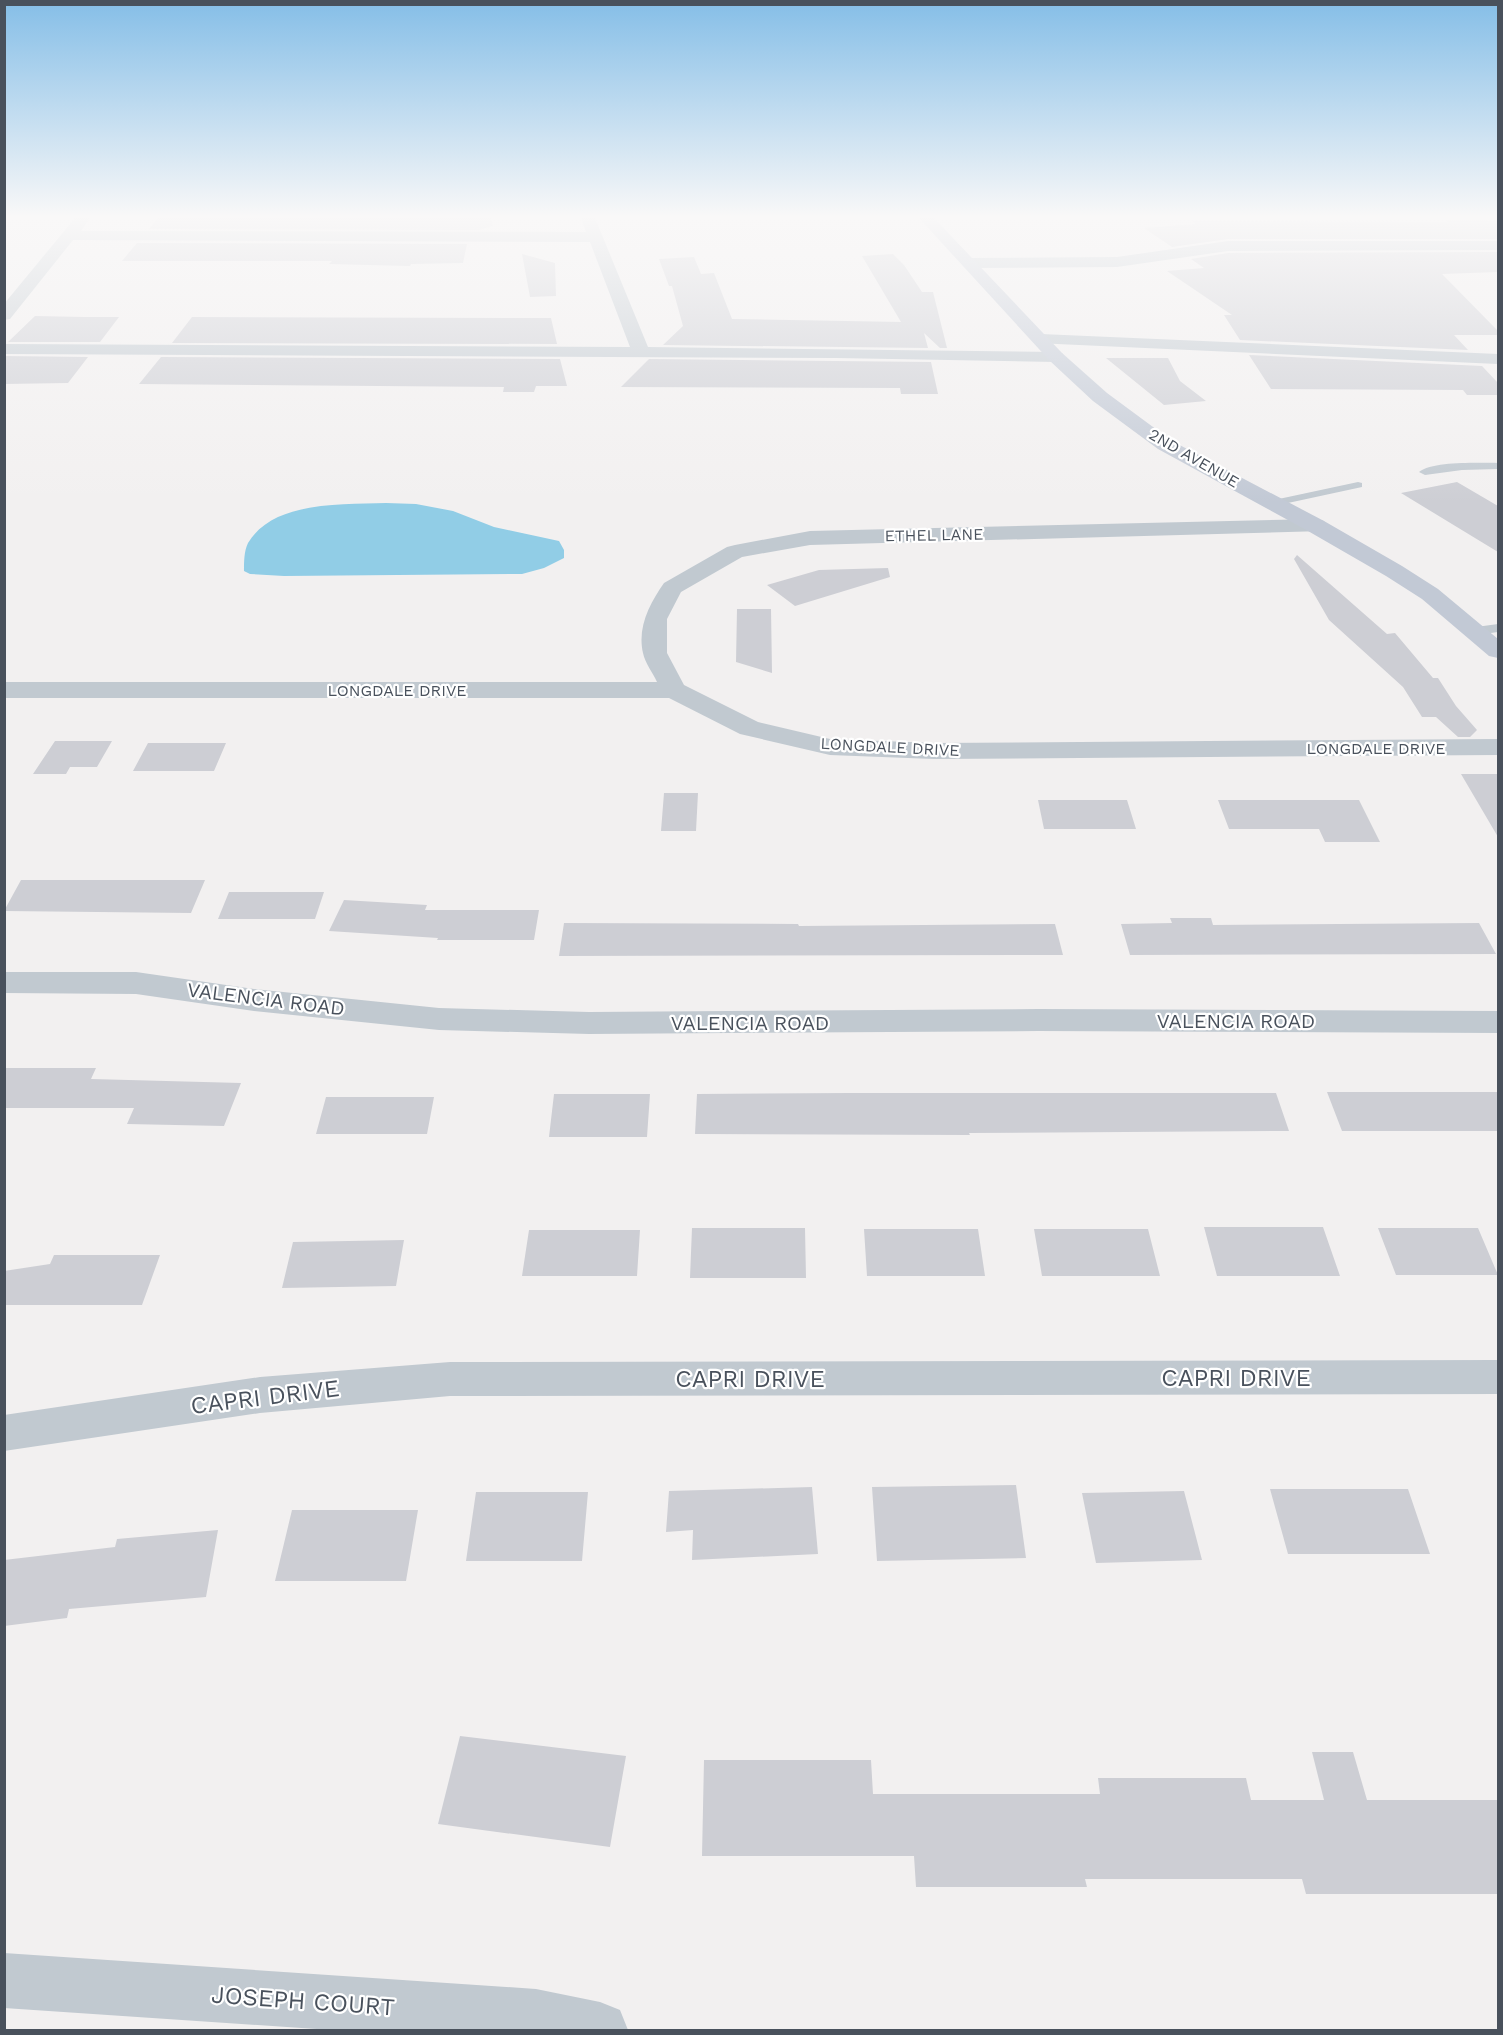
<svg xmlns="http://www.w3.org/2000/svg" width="1503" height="2035" viewBox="0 0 1503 2035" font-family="'Work Sans',sans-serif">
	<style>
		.water { fill: #91cde6 }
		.building { fill: #cdced4 }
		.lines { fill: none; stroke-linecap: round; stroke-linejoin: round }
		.lane { fill: #c1c9d0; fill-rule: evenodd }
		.street { fill: #c1c9d0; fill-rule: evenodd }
		.secondary { fill: #c2c9d5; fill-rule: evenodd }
		.labels { text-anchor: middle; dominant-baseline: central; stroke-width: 4.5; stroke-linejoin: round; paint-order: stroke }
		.far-street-label { font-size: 16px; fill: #49515c; stroke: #fff }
		.street-label { font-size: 20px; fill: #49515c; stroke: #fff }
		.near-street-label { font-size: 24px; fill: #49515c; stroke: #fff }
	</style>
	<rect width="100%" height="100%" fill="#f2f0f0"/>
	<path class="water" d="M386,503L416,504L453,511L494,527L559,541L564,550V558L544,568L522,574L284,576L250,574L244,571C244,562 244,551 248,543C274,500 342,505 386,503Z"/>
	<path class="building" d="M158,218H491L493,226L479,230L149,229Z
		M1445,220L1498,221V239H1228L1172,247L1144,228L1195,224L1193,221L1447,222Z
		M137,243L467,244L463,263L411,264L410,266L329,264L332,261H122Z
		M1498,252V272L1442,274L1498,331V335H1454L1468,350L1240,340L1224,315H1232L1167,271L1204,268L1191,259L1228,253Z
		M522,254L555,263L556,296L530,297Z
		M893,254L904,265L922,292H933L947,348H940L924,333L928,348L663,345L683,326L672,286H669L659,259L694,257L701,274L714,273L732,319L901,322L862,256Z
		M35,316L84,317H119L100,342H8Z
		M192,317L551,318L557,344L172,343Z
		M1249,355L1482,366L1498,383V395H1467L1463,390L1271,389Z
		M4,356L88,357L68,383L4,384Z
		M161,357L560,359L567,386H536L534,392H503L504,387L139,384Z
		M1106,358H1168L1180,381L1206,401L1164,405Z
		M649,359L931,362L938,394H901L900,388L621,387Z
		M1457,482L1498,506V552L1401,493Z
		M1297,555L1387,634L1395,633L1433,678H1438L1456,706L1477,730L1470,737H1458L1436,717H1422L1403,687L1329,620L1294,559Z
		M888,568L890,577L795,606L767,585L819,570Z
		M737,609H771L772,673L736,662Z
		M55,741H112L97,767H70L66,774H33Z
		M148,743H226L214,771H133Z
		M1461,774H1498V837Z
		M664,793H698L696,831H661Z
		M1038,800H1127L1136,829H1044Z
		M1218,800H1359L1380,842H1325L1319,829H1229Z
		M21,880H205L191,913L4,911Z
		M229,892H324L315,919H218Z
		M344,900L427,905L425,910H539L534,940H437L438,938L329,931Z
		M1170,918H1211L1213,925L1479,923L1496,954L1130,955L1121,924L1172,923Z
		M564,923L798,924L799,926L1055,924L1063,955L559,956Z
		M4,1068H96L91,1079L241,1083L224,1126L127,1124L134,1108H4Z
		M1327,1092H1498V1131H1342Z
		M850,1093H1276L1289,1131L969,1133L970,1135L695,1134L697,1094Z
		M554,1094H650L647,1137H549Z
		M326,1097H434L427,1134H316Z
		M1204,1227H1323L1340,1276H1217Z
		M692,1228H805L806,1278H690Z
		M1378,1228H1478L1498,1275H1396Z
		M864,1229H978L985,1276H867Z
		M1034,1229H1148L1160,1276H1042Z
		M529,1230H640L637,1276H522Z
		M404,1240L396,1286L282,1288L293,1242Z
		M54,1255H160L142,1305H4V1271L50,1264Z
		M1016,1485L1026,1558L877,1561L872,1487Z
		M812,1487L818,1554L692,1560L693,1530L666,1532L669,1491Z
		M1270,1489H1408L1430,1554H1288Z
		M1184,1491L1202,1560L1096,1563L1082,1493Z
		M476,1492H588L582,1561H466Z
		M292,1510H418L406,1581H275Z
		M218,1530L206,1597L69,1609L67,1618L4,1626V1560L115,1547L117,1539Z
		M460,1736L626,1756L610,1847L438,1824Z
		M1312,1752H1353L1367,1800H1498V1894H1306L1302,1879H1085L1087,1887H916L914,1856H702L704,1760H871L873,1794H1100L1098,1778H1246L1251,1800H1324Z"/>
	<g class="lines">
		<path class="lane" d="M1498,463V469L1462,470L1425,475L1419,472C1433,461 1479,463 1498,463Z
			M1358,482L1362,483V487L1274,506L1268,503L1274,500Z
			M1498,624V632L1476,635L1469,631L1476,627Z"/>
		<path class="street" d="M75,218H90L81,231L586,232L581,218H595L648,347L1056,352L1062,353L1065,357L1062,361L1056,362L836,358L4,354V344L630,347L590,242L73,240L10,319L4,320V304Z
			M1228,241H1498V250L1228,251L1117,267L969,268L961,263L969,258L1117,257Z
			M1041,334L1498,354V364L1035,343L1032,339L1035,335Z
			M1316,519L1324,521L1327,526L1324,531L810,545L742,557L681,592L667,619V653L684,685L758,722L830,739L934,743L1498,739V755L934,759L830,755L740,734L669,698H4V682H657C653,673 645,663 643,653C637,627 650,603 664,583L727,547L735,545L810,531Z
			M4,972H136L254,989L439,1008L589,1012L1038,1009L1498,1011V1033L1038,1031L589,1034L439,1030L254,1011L136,994L4,993Z
			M1498,1360V1394L450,1396L260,1413L4,1451V1415L260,1377L450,1362Z
			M4,1953L536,1989L600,2002L620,2010L628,2030H331L4,2008Z"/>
		<path class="secondary" d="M919,218H934L1062,353L1107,393L1172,441L1324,521L1402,566L1438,589L1498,639V658L1489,656L1422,599L1386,576L1308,531L1158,449L1093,401L1050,361Z"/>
	</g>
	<linearGradient id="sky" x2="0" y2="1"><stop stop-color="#85bee7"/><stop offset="0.43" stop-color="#f9f8f8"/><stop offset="1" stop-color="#f9f8f8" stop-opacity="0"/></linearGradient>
	<rect width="1503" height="503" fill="url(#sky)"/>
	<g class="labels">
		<g class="far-street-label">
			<text transform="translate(1194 458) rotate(30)">2ND AVENUE</text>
			<text transform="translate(934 535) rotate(-1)">ETHEL LANE</text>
			<text x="397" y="690">LONGDALE DRIVE</text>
			<text transform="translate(890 747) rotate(3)">LONGDALE DRIVE</text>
			<text x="1376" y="748">LONGDALE DRIVE</text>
		</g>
		<g class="street-label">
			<text transform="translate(266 999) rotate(7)">VALENCIA ROAD</text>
			<text x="1236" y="1021">VALENCIA ROAD</text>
			<text x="750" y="1023">VALENCIA ROAD</text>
		</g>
		<g class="near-street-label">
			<text x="1236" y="1378">CAPRI DRIVE</text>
			<text x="750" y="1379">CAPRI DRIVE</text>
			<text transform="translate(265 1397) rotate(-7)">CAPRI DRIVE</text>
			<text transform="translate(303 2001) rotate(4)">JOSEPH COURT</text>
		</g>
	</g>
	<rect width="1503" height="2035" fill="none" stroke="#49515c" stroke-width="12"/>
</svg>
